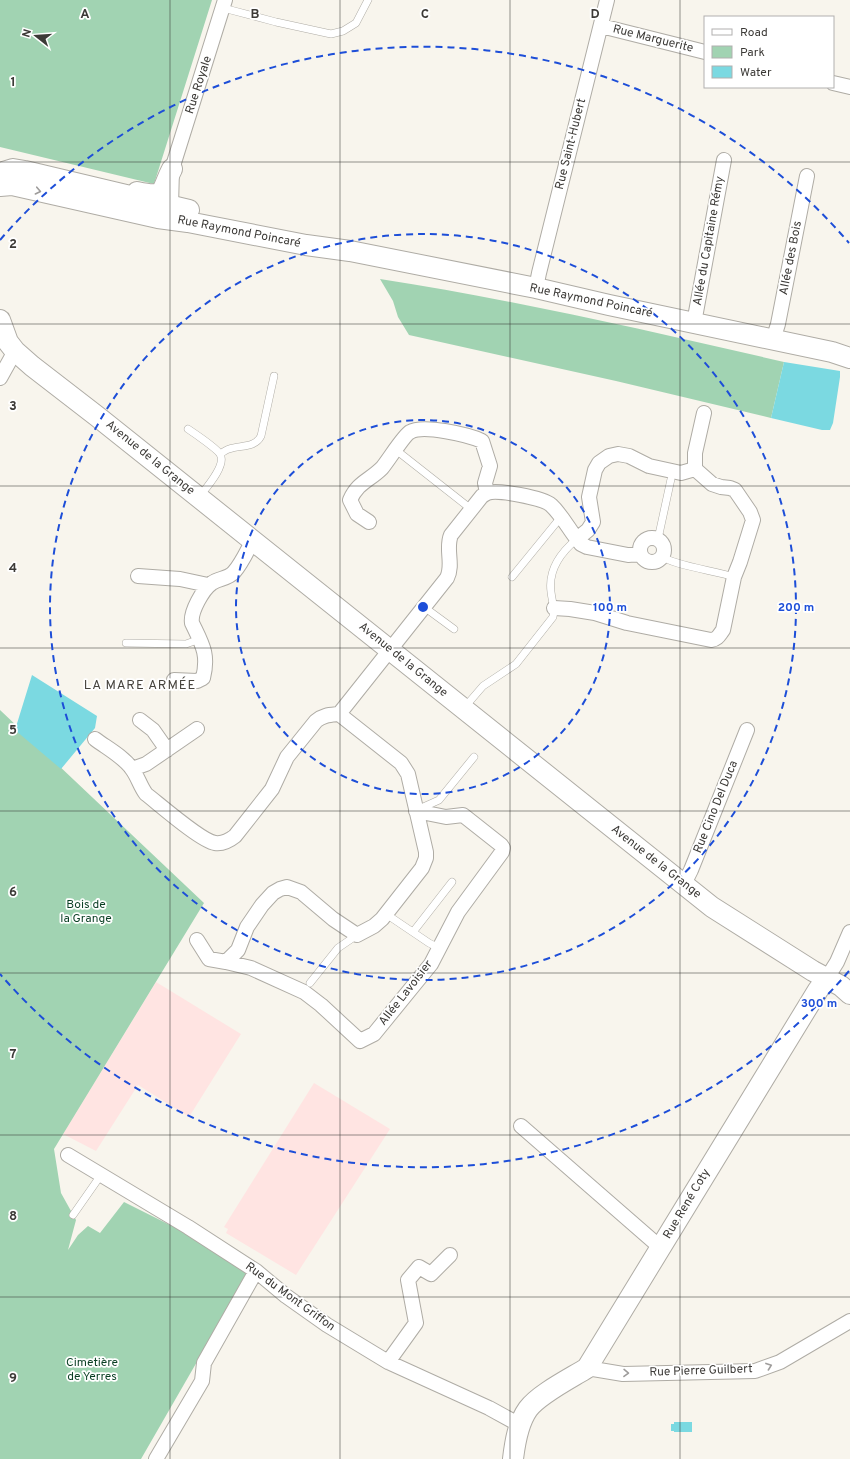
<svg xmlns="http://www.w3.org/2000/svg" width="850" height="1459" viewBox="0 0 850 1459" font-family="Overpass,sans-serif">
	<style>
		.industrial { fill: #ffe4e2 }
		.green { fill: #a1d3b2 }
		.water { fill: #7bd9e1 }
		.lines { fill: none; stroke-linecap: round; stroke-linejoin: round }
		.lane-casing { stroke: #afaca5; stroke-width: 8 }
		.street-casing { stroke: #afaca5; stroke-width: 16 }
		.secondary-casing { stroke: #afaca5; stroke-width: 22 }
		.lane { stroke: #fff; stroke-width: 7 }
		.street { stroke: #fff; stroke-width: 14 }
		.secondary { stroke: #fff; stroke-width: 20 }
		.oneway { stroke: #9e9c9b }
		.grid { fill: none; stroke: #3c3a37; stroke-width: 1; stroke-opacity: 0.55 }
		.ring { fill: none; stroke: #1d4ed8; stroke-width: 2; stroke-dasharray: 7 5 }
		.labels { text-anchor: middle; dominant-baseline: central; stroke-width: 3.5; stroke-linejoin: round; paint-order: stroke }
		.street-label { font-size: 12px; fill: #3c3a37; stroke: #fff }
		.park-label { font-size: 12px; fill: #0a3f24; stroke: #fff }
		.neighbourhood-label { font-size: 13px; letter-spacing: 1px; fill: #47443e; stroke: #fff }
		.grid-label { font-size: 13px; text-anchor: middle; font-weight: bold; fill: #3c3a37; stroke: #fff; stroke-width: 3.5; stroke-linejoin: round; paint-order: stroke }
		.centre { fill: #1d4ed8; stroke: #fff; stroke-width: 2 }
		.ring-label { font-size: 12px; text-anchor: middle; font-weight: bold; fill: #1d4ed8; stroke: #fff; stroke-width: 3.5; stroke-linejoin: round; paint-order: stroke }
	</style>
	<rect width="100%" height="100%" fill="#f8f5ed"/>
	<path class="industrial" d="M156,982L241,1034L189,1117L138,1085L96,1151L63,1134Z
		M314,1083L390,1129L296,1275L226,1233L228,1229L224,1227Z"/>
	<path class="green" d="M0,0H212L154,184L0,147Z
		M380,279C516,300 650,331 784,362L771,418L616,381L409,335L398,317L393,301Z
		M0,710L204,903L54,1149L61,1193L76,1220L68,1250L78,1235L88,1226L100,1233L124,1202L178,1229L248,1270L213,1334L141,1459H0Z"/>
	<path class="water" d="M784,362L840,371V377L833,423L830,430H822L771,418Z
		M32,675L97,716L95,728L61,769L15,730Z
		M674,1422H692V1432H674V1431H671V1424H674Z"/>
	<g class="lines">
		<g class="lane-casing">
			<path id="lane" d="M223,8L276,22L331,34L343,31L356,23L368,0
				M188,429C194,433 217,449 220,454C227,465 206,488 199,497
				M396,450L471,509
				M220,454C223,452 226,450 229,449C241,445 255,448 261,436L274,376
				M658,539L671,479
				M662,556C671,565 717,571 734,577
				M512,577L561,517
				M424,607L454,629
				M126,643L186,644L200,639
				M464,708L483,686L516,664L553,617C555,608 552,601 551,592C548,570 560,553 577,539
				M419,809L439,800L474,757
				M386,914L429,943L439,948
				M413,932L452,882
				M310,983L338,948L357,935
				M73,1215L101,1175"/>
		</g>
		<g class="street-casing">
			<path id="street" d="M601,26L705,52
				M833,83L850,87
				M171,206L172,169L225,0
				M536,288L539,273L607,0
				M694,323L724,160
				M773,340L778,324L807,176
				M0,378L15,351
				M695,469V453L704,413
				M369,522L357,514L350,500C358,482 369,481 382,468C388,461 404,435 410,432C423,424 469,435 482,441L490,466L485,483L487,493
				M640 550a12 12 0 1 1 24 0a12 12 0 1 1-24 0Z
				M577,539L588,530L593,522L589,497L595,470L599,463L609,456L618,454L629,456L649,466L681,473L695,469
				M138,576L180,579L208,585
				M554,608L570,609L595,613L627,623L711,640C718,639 719,635 723,630L734,577L740,562L753,520L750,512L735,490L730,488L721,487L712,484L695,469
				M174,680L197,681L203,678C209,654 202,644 192,623C190,612 203,589 212,583C219,578 228,579 234,572C242,563 247,551 253,540
				M140,720L153,730L167,750
				M95,739C107,748 124,757 132,769C138,777 140,786 146,794C159,804 201,841 215,843C222,844 230,840 235,836L272,789L287,757L316,721C323,715 330,715 339,714L447,578C454,564 445,549 451,535L482,496C484,495 485,494 487,493C497,489 543,498 551,505C563,516 570,532 581,544L587,547L628,555L640,554
				M132,769L146,764L197,729
				M684,884L691,870L747,730
				M197,940L209,959L226,962L238,950L247,927L262,905L273,893L280,889L287,887L301,892L333,919L357,935L374,926L382,919L422,868L426,858V852L408,774L401,763L339,714
				M226,962L251,968L304,992L321,1005L360,1041L374,1034L431,964L458,912L502,852L503,848L501,845L463,815L446,817L416,811
				M827,978L837,962L850,932
				M521,1126L661,1248
				M68,1155L188,1227L256,1271L286,1296L327,1325L388,1362L489,1408L520,1425
				M388,1362L416,1323L408,1280L419,1267L431,1274L450,1255
				M587,1368L623,1374L755,1371L780,1362L850,1321
				M156,1459L202,1381L204,1363L256,1271"/>
		</g>
		<g class="secondary-casing">
			<path id="secondary" d="M0,173L13,169L25,171L189,210
				M0,186L12,185L158,218L188,222L306,245L350,251L536,288L609,305L832,352L850,358
				M137,192C167,198 160,192 172,169
				M0,320L8,342L15,351L32,366L98,417L712,907L813,971L841,986L850,994
				M513,1459C515,1442 518,1423 528,1409C539,1394 571,1378 587,1368L818,990L827,978"/>
		</g>
		<use href="#lane" class="lane"/>
		<use href="#street" class="street"/>
		<use href="#secondary" class="secondary"/>
	</g>
	<defs><path id="oneway-chevron" d="M-2-3.5L2.5 0L-2 3.5" fill="none" stroke-width="1.6" stroke-linecap="round" stroke-linejoin="round"/></defs>
	<g class="oneway">
		<use href="#oneway-chevron" transform="translate(38 191) rotate(12)"/>
		<use href="#oneway-chevron" transform="translate(769 1366) rotate(-20)"/>
		<use href="#oneway-chevron" transform="translate(626 1373) rotate(1)"/>
	</g>
	<path class="grid" d="M170,0V1459M340,0V1459M510,0V1459M680,0V1459M0,162H850M0,324H850M0,486H850M0,648H850M0,811H850M0,973H850M0,1135H850M0,1297H850"/>
	<g class="ring">
		<circle cx="423" cy="607" r="187"/>
		<circle cx="423" cy="607" r="373"/>
		<path d="M849 971A560 560 0 0 1 0 974M0 240A560 560 0 0 1 849 243"/>
	</g>
	<g class="labels">
		<g class="street-label">
			<text transform="translate(653 39) rotate(14)">Rue Marguerite</text>
			<text transform="translate(199 85) rotate(-72)">Rue Royale</text>
			<text transform="translate(571 144) rotate(-76)">Rue Saint-Hubert</text>
			<text transform="translate(239 232) rotate(11)">Rue Raymond Poincaré</text>
			<text transform="translate(709 241) rotate(-80)">Allée du Capitaine Rémy</text>
			<text transform="translate(791 258) rotate(-79)">Allée des Bois</text>
			<text transform="translate(591 301) rotate(12)">Rue Raymond Poincaré</text>
			<text transform="translate(150 458) rotate(39)">Avenue de la Grange</text>
			<text transform="translate(403 660) rotate(39)">Avenue de la Grange</text>
			<text transform="translate(716 807) rotate(-68)">Rue Cino Del Duca</text>
			<text transform="translate(656 862) rotate(38)">Avenue de la Grange</text>
			<text transform="translate(406 993) rotate(-52)">Allée Lavoisier</text>
			<text transform="translate(687 1204) rotate(-59)">Rue René Coty</text>
			<text transform="translate(290 1297) rotate(36)">Rue du Mont Griffon</text>
			<text transform="translate(701 1371) rotate(-2)">Rue Pierre Guilbert</text>
		</g>
		<g class="park-label">
			<text x="86" y="905">Bois de<tspan x="86" dy="14">la Grange</tspan></text>
			<text x="92" y="1363">Cimetière<tspan x="92" dy="14">de Yerres</tspan></text>
		</g>
		<g class="neighbourhood-label">
			<text x="140" y="686">LA MARE ARMÉE</text>
		</g>
	</g>
	<g class="grid-label">
		<text x="85" y="18">A</text>
		<text x="255" y="18">B</text>
		<text x="425" y="18">C</text>
		<text x="595" y="18">D</text>
		<text x="13" y="86">1</text>
		<text x="13" y="248">2</text>
		<text x="13" y="410">3</text>
		<text x="13" y="572">4</text>
		<text x="13" y="734">5</text>
		<text x="13" y="896">6</text>
		<text x="13" y="1058">7</text>
		<text x="13" y="1220">8</text>
		<text x="13" y="1382">9</text>
	</g>
	<circle cx="423" cy="607" r="6" class="centre"/>
	<g class="ring-label">
		<text x="610" y="611">100 m</text>
		<text x="796" y="611">200 m</text>
		<text x="819" y="1007">300 m</text>
	</g>
	<rect x="704" y="16" width="130" height="72" fill="#ffffff" stroke="#b1b0af"/>
	<rect x="712" y="29" width="20" height="6" fill="#ffffff" stroke="#b1b0af"/>
	<text x="740" y="36" font-size="12" fill="#3c3a37">Road</text>
	<rect x="712" y="46" width="20" height="12" fill="#a1d3b2" stroke="#b1b0af"/>
	<text x="740" y="56" font-size="12" fill="#3c3a37">Park</text>
	<rect x="712" y="66" width="20" height="12" fill="#7bd9e1" stroke="#b1b0af"/>
	<text x="740" y="76" font-size="12" fill="#3c3a37">Water</text>
	<g transform="translate(36 36) rotate(287)" stroke="#ffffff" stroke-width="3" paint-order="stroke">
	<path d="M0-3L7 15L0 10L-7 15Z" fill="#3c3a37"/>
	<text y="-6" font-size="11" font-weight="bold" text-anchor="middle" fill="#3c3a37">N</text>
	</g>
</svg>
